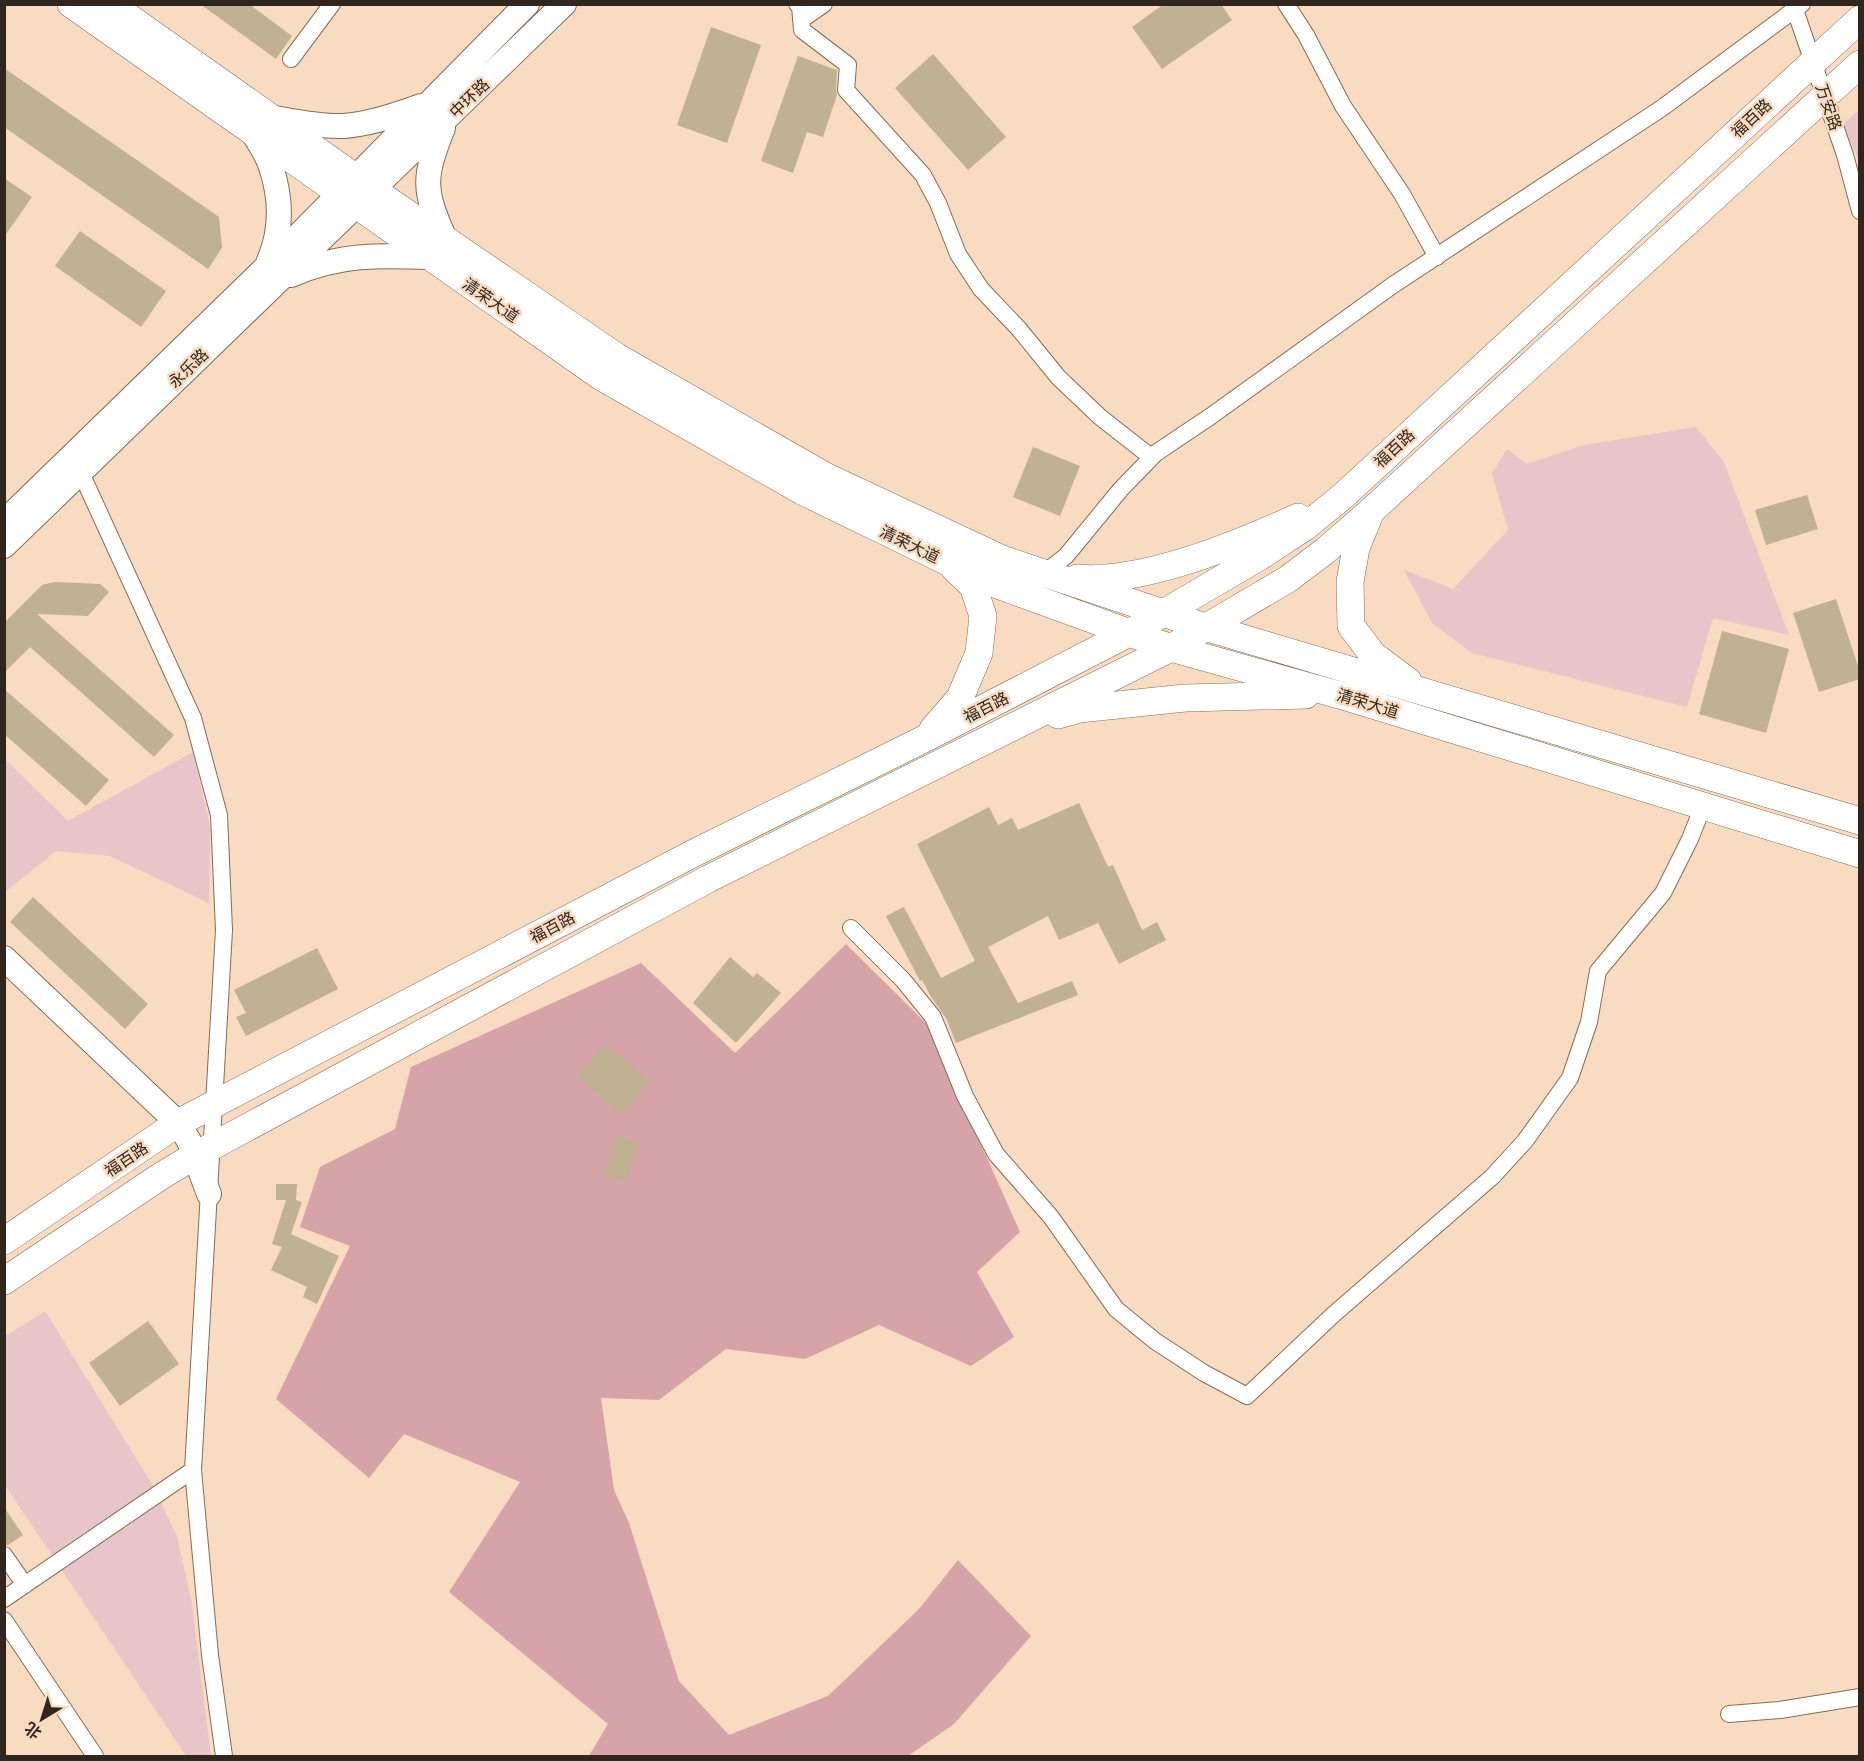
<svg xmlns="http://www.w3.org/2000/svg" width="1864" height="1761" viewBox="0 0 1864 1761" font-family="'Open Sans','Noto Sans SC',sans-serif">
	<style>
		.green { fill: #e7c5c8 }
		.forest { fill: #d6a3a9 }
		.building { fill: #bfb191 }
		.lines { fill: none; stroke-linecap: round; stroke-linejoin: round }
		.street-casing { stroke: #876c56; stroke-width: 18 }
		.secondary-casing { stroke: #876c56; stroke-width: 26 }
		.primary-casing { stroke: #876c56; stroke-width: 28 }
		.street { stroke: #fff; stroke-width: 16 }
		.secondary { stroke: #fff; stroke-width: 24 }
		.primary { stroke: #fff; stroke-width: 27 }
		.labels { text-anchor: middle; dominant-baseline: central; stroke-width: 5; stroke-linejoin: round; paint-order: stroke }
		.street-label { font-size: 16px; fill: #31261d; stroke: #f9dbc2 }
	</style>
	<rect width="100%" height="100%" fill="#f9dbc2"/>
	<path class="green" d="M1859,110V161L1843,124Z
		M1696,427L1724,462L1789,635L1713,618L1687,707L1472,653L1432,623L1404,570L1453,589L1508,530L1492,473L1507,449L1527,464L1584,445Z
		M193,752L210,826L209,903L110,856L56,851L5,892V759L68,821Z
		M45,1311L152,1484L177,1536L192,1604L211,1756H186L5,1485L4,1337Z"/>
	<path class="forest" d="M846,944L927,1024L1020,1232L977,1272L1014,1337L971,1366L879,1325L805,1359L726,1349L659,1400L601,1398L614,1490L629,1523L679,1681L729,1735L828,1696L919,1609L958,1560L1031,1636L954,1724L908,1756H589L608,1724L449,1592L520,1482L404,1434L369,1478L276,1399L350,1246L300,1227L320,1167L395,1129L411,1067L641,963L735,1053Z"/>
	<path class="building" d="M200,4H249L292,36L276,59Z
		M1164,4H1221L1232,20L1162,69L1132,27Z
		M711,27L761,45L727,143L677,125Z
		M933,54L1006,137L968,170L895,88Z
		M798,56L837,70L836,89L837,95L823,137L807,132L793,173L761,161Z
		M4,68L219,217L222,248L208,269L4,127Z
		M4,178L32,197L4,237Z
		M80,231L166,291L141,327L55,266Z
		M1033,447L1080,466L1060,516L1013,497Z
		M1807,495L1818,529L1766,545L1755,510Z
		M55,582L100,584L109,592L88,616L37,614L174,735L154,757L30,647L4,673V623L42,585Z
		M1836,599L1860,672V679L1819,692L1793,613Z
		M1722,631L1789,649L1766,733L1699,714Z
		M4,689L109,780L86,806L4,734Z
		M1079,803L1108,867L1113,865L1142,930L1157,922L1166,940L1119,964L1098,923L1059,940L1048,916L988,947L1018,1003L1072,981L1078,995L956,1043L946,1018L931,997L922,980L920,981L886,916L904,907L941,978L975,961L917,844L989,807L998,825L1012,818L1018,830Z
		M33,897L148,1004L125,1029L10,922Z
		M317,948L338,989L246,1036L236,1017L246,1013L234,990Z
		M730,957L753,977L757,973L781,993L736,1043L693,1003Z
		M605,1044L650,1082L621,1115L577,1077Z
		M618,1135L640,1144L625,1183L603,1175Z
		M276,1184H297L296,1200L302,1202L291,1234L339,1256L317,1304L303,1297L307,1287L271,1270L282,1247L272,1244L286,1200H276Z
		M148,1321L179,1364L120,1406L89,1363Z
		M4,1507L23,1535L8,1545H4Z"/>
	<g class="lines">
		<g class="street-casing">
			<path id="street" d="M797,4L800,6L802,30L848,65L846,90L923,175L938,203L958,254L981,289L1019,329L1058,377L1100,417L1151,457
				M1286,4L1306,35L1343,106L1402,194L1437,257
				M1793,4L1845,155L1860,211
				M801,20L824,4
				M291,59L332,4
				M77,464L193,718L219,815L224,930L193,1470L210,1655L224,1756
				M1043,574L1066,556L1121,489L1156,453L1211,416L1393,285L1662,108L1802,4
				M851,928L903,980L933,1017L965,1096L996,1154L1051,1217L1116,1309L1155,1341L1204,1373L1247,1396L1334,1314L1492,1177L1525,1141L1570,1078L1589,1022L1598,971L1663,893L1690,839L1703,806
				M4,1555L25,1585
				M4,1599L193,1470
				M4,1620L95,1756
				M1729,1714L1780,1710L1860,1697"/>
		</g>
		<g class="secondary-casing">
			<path id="secondary" d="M269,117C293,121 319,127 344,126C370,124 397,115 421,106
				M443,128C423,178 423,190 445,239
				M254,134C260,145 268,156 271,167C282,200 282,232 268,263
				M291,275C339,254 378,255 429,257
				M4,522L286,248L527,4
				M4,546L564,4
				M4,958L178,1123L189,1141L209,1194"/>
		</g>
		<g class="primary-casing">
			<path id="primary" d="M71,4L600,376L802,491L987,581L1171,648L1350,698L1860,854
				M110,4L373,190L617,357L825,476L1002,559L1205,627L1860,821
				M1369,516L1356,548L1350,582L1351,626L1373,655L1408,681
				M1077,578C1141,584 1239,544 1298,517
				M1058,715L1079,709L1185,698L1306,695
				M933,729L960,698L979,653L983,616L973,586L955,569
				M4,1241L178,1123L694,853L920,741L1131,632L1259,557L1305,527L1343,496L1860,19
				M4,1281L161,1176L196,1155L708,879L1171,648L1288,579L1325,551L1371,511L1860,64"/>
		</g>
		<use href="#street" class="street"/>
		<use href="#secondary" class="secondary"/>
		<use href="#primary" class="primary"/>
	</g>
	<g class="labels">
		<g class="street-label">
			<text transform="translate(469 98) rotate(-44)">中环路</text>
			<text transform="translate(1829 107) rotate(71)">万安路</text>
			<text transform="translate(1751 118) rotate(-43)">福百路</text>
			<text transform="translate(491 300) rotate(35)">清荣大道</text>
			<text transform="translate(188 368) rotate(-44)">永乐路</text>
			<text transform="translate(1394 448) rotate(-43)">福百路</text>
			<text transform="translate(910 544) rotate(26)">清荣大道</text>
			<text transform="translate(1368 703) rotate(17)">清荣大道</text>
			<text transform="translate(986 707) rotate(-27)">福百路</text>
			<text transform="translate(552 927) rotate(-28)">福百路</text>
			<text transform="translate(126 1159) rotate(-34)">福百路</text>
		</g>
	</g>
	<rect width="1864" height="1761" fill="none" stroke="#31261d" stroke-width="12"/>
	<g transform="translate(42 1719) rotate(218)" stroke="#f9dbc2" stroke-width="4.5" paint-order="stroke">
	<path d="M0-4.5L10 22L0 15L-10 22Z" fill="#31261d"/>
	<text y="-9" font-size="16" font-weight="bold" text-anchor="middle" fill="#31261d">北</text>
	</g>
</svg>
